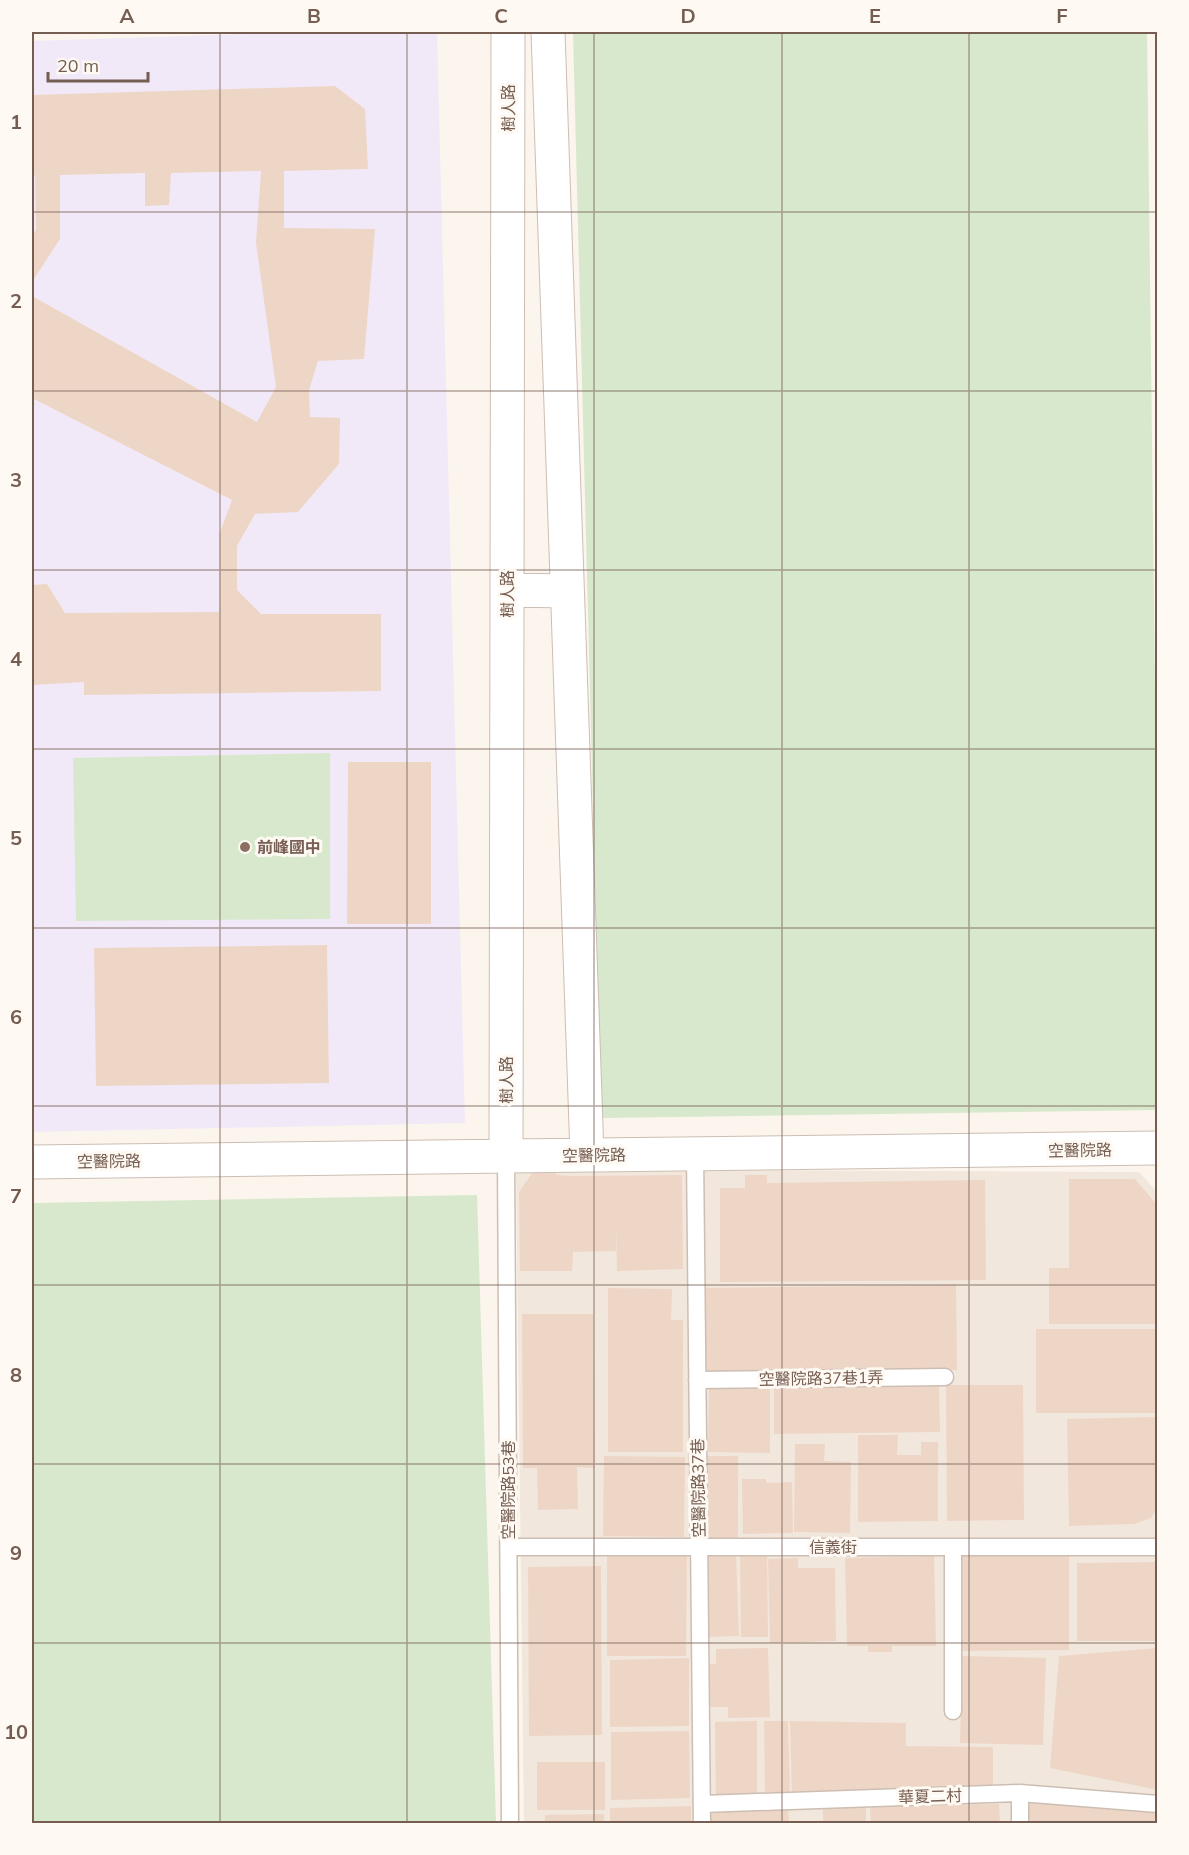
<svg xmlns="http://www.w3.org/2000/svg" width="1189" height="1855" viewBox="0 0 1189 1855" font-family="Mulish,'Noto Sans TC',sans-serif">
	<style>
		.residential { fill: #f2e7dc }
		.education { fill: #f2e9f8 }
		.green { fill: #d8e8cc }
		.building { fill: #eed6c7 }
		.lines { fill: none; stroke-linecap: round; stroke-linejoin: round }
		.service-casing { stroke: #cdbeb3; stroke-width: 19 }
		.minor-casing { stroke: #cdbeb3; stroke-width: 35 }
		.service { stroke: #fff; stroke-width: 16 }
		.minor { stroke: #fff; stroke-width: 33 }
		.grid { fill: none; stroke: #755d51; stroke-width: 1.5; stroke-opacity: 0.55 }
		.education-dot { fill: #8d6e63; stroke: #fef9f3; stroke-width: 2 }
		.labels { text-anchor: middle; dominant-baseline: central; stroke-width: 6; stroke-linejoin: round; paint-order: stroke }
		.street-label { font-size: 16px; fill: #755d51; stroke: #fef9f3 }
		.education-label { font-size: 16px; font-weight: bold; fill: #785e54; stroke: #fef9f3; text-anchor: start }
		.neatline { fill: none; stroke: #755d51; stroke-width: 2 }
		.grid-label { font-size: 20px; text-anchor: middle; font-weight: bold; fill: #755d51 }
	</style>
	<rect width="100%" height="100%" fill="#fbf5ed"/>
	<path class="residential" d="M516,1169L1139,1172L1158,1193L1157,1823H524Z"/>
	<path class="education" d="M310,32H437L465,1123L32,1132V41Z"/>
	<path class="green" d="M573,32H1147L1157,853V1110L601,1118Z
		M330,753V919L76,921L73,758Z
		M477,1195L496,1823H32V1203Z"/>
	<path class="building" d="M335,86L365,109L368,169L284,171V228L375,229L364,359L318,361L309,390L310,417L340,418L339,464L298,512L255,514L237,546V590L261,614H381V691L84,695V682L32,685V585L47,584L65,613L219,612V535L232,500L32,398V296L257,422L276,387L256,243L261,171L171,173L169,205L145,206V173L60,175V239L32,282V237L36,229L35,175H32V95Z
		M348,762H431V924H347Z
		M327,945L329,1083L96,1086L94,948Z
		M532,1173H556V1175L572,1176L682,1175L683,1269L617,1271L616,1224V1251L573,1252L572,1271H520L519,1192Z
		M745,1175H767V1183L985,1180L986,1280L720,1282V1188H745Z
		M1069,1179H1135L1158,1206V1324H1049V1268H1069Z
		M956,1285L957,1370L706,1373L705,1288Z
		M608,1288L672,1289L671,1320H683V1452H608Z
		M522,1314H593L595,1468L577,1467L578,1509L538,1510L537,1468H523Z
		M1036,1329H1158V1413H1036Z
		M939,1385L940,1432L774,1434V1387Z
		M946,1385H1023L1024,1520L947,1521Z
		M709,1387H770V1453L708,1452Z
		M1158,1417V1507L1151,1518L1134,1524L1069,1526L1067,1419Z
		M858,1435H898L897,1455H921V1442H938V1521L858,1522Z
		M795,1444H825L824,1461L851,1462L850,1533L794,1532Z
		M604,1456L685,1457L684,1537L603,1536Z
		M705,1456H738V1541H705Z
		M742,1479H766V1483L792,1482L793,1533L743,1534Z
		M767,1552L768,1637H741L740,1554Z
		M607,1553H687L686,1656H607Z
		M704,1554H736L739,1636L707,1637Z
		M1069,1554V1650L959,1651V1555Z
		M934,1556L936,1646H892V1652H868V1646H847L845,1558Z
		M798,1558V1568H835L836,1641L770,1643L768,1559Z
		M1158,1562V1641H1077V1563Z
		M601,1566L602,1735L529,1736L528,1567Z
		M768,1648L770,1717L728,1718V1707H709V1664H716V1649Z
		M1158,1648V1790L1050,1768L1059,1656Z
		M962,1656L1046,1658L1043,1745L960,1743Z
		M689,1658V1726L610,1727V1660Z
		M757,1721V1799L716,1800L715,1722Z
		M764,1721H788L790,1795L765,1796Z
		M790,1721L906,1723V1746L993,1747V1788L792,1798Z
		M689,1731L690,1798L611,1800V1732Z
		M537,1762H605V1810H537Z
		M1022,1796L1158,1807V1824H1023Z
		M823,1802H866V1824H823Z
		M999,1804L1000,1824H871L870,1806Z
		M691,1806V1824H610V1808Z
		M788,1806L789,1824H705V1808Z
		M604,1814V1824H545V1815Z"/>
	<g class="lines">
		<g class="service-casing">
			<path id="service" d="M695,1153L702,1824
				M506,1156L510,1824
				M697,1380L945,1377
				M509,1547H1158
				M953,1547V1711
				M1020,1793V1824
				M702,1804L1020,1793L1158,1804"/>
		</g>
		<g class="minor-casing">
			<path id="minor" d="M548,32L587,1155
				M507,590L567,591
				M506,1156L508,32
				M32,1162L1158,1148"/>
		</g>
		<use href="#service" class="service"/>
		<use href="#minor" class="minor"/>
	</g>
	<path class="grid" d="M220,32V1824M407,32V1824M594,32V1824M782,32V1824M969,32V1824M32,212H1158M32,391H1158M32,570H1158M32,749H1158M32,928H1158M32,1106H1158M32,1285H1158M32,1464H1158M32,1643H1158"/>
	<circle class="education-dot" cx="245" cy="847" r="6"/>
	<g class="labels">
		<g class="street-label">
			<text transform="translate(508 108) rotate(-90)">樹人路</text>
			<text transform="translate(507 594) rotate(-90)">樹人路</text>
			<text transform="translate(506 1080) rotate(-90)">樹人路</text>
			<text transform="translate(1080 1150) rotate(-1)">空醫院路</text>
			<text transform="translate(594 1155) rotate(-1)">空醫院路</text>
			<text transform="translate(109 1161) rotate(-1)">空醫院路</text>
			<text transform="translate(821 1378) rotate(-1)">空醫院路37巷1弄</text>
			<text transform="translate(698 1488) rotate(-91)">空醫院路37巷</text>
			<text transform="translate(508 1490) rotate(-90)">空醫院路53巷</text>
			<text x="833" y="1547">信義街</text>
			<text transform="translate(930 1796) rotate(-2)">華夏二村</text>
		</g>
		<g class="education-label">
			<text x="257" y="847">前峰國中</text>
		</g>
	</g>
	<rect width="1189" height="1855" fill="none" stroke="#fef9f3" stroke-width="66"/>
	<path d="M48 72v9h100v-9" fill="none" stroke="#755d51" stroke-width="3"/>
	<text x="57" y="72" font-size="18" fill="#755d51" stroke="#fef9f3" stroke-width="4.5" paint-order="stroke">20 m</text>
	<rect x="33" y="33" width="1123" height="1789" class="neatline"/>
	<g class="grid-label">
		<text x="127" y="23">A</text>
		<text x="314" y="23">B</text>
		<text x="501" y="23">C</text>
		<text x="688" y="23">D</text>
		<text x="875" y="23">E</text>
		<text x="1062" y="23">F</text>
		<text x="16" y="129">1</text>
		<text x="16" y="308">2</text>
		<text x="16" y="487">3</text>
		<text x="16" y="666">4</text>
		<text x="16" y="845">5</text>
		<text x="16" y="1024">6</text>
		<text x="16" y="1203">7</text>
		<text x="16" y="1382">8</text>
		<text x="16" y="1560">9</text>
		<text x="16" y="1739">10</text>
	</g>
</svg>
